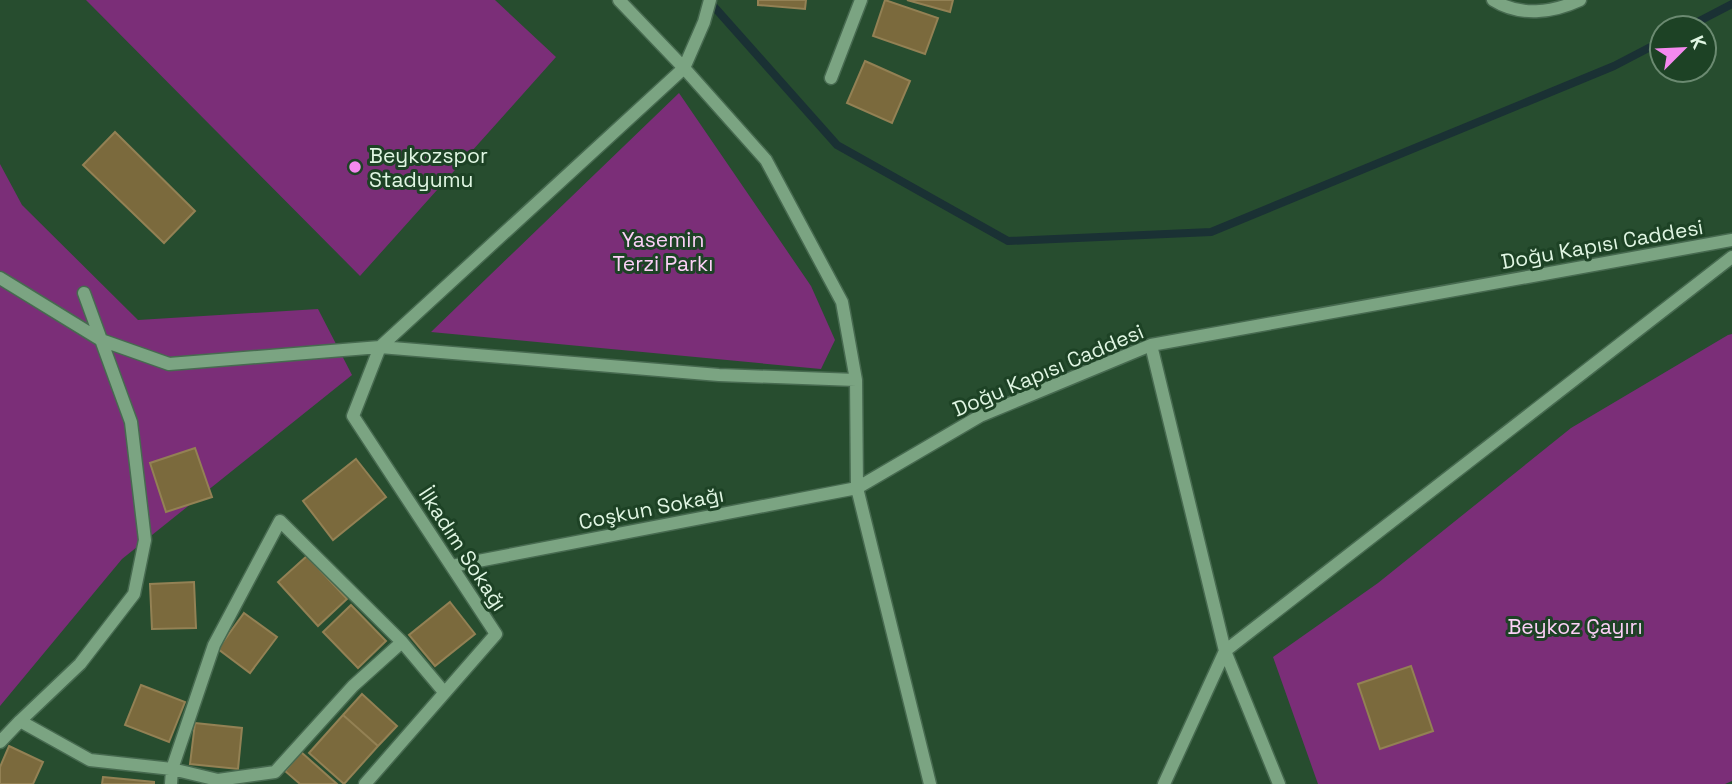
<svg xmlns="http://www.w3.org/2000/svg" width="1732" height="784" viewBox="0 0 1732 784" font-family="'Space Grotesk',sans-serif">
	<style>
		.green { fill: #7b2e78 }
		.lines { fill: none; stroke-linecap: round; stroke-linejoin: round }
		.stream { stroke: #1a3134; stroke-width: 8 }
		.building { fill: #7b6a3d; stroke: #938154; stroke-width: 2 }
		.minor-casing { stroke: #476a50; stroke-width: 15 }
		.minor { stroke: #7ba482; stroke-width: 12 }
		.poi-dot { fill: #f589ef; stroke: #1d4225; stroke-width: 2.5 }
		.labels { text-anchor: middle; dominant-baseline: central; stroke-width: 6; stroke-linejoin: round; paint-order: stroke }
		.poi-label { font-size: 21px; fill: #e0f6e3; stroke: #1d4225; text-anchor: start }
		.park-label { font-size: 21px; fill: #fcd0f7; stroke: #1d4225 }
		.street-label { font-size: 21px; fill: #e0f6e3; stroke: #1d4225 }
	</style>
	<rect width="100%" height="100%" fill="#274d2f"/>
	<path class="green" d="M86,0H495L556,57L360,276Z
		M679,93L811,286L835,340L821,369L431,332Z
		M0,164L22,205L138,320L318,309L352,375L122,559L0,706Z
		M1732,334V781L1725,784H1318L1273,657L1378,583L1571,428L1728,335Z"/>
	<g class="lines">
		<path class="stream" d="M709,1L837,145L1008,241L1211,232L1614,66L1662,41
			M1686,28L1732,4"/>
	</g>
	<path class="building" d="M758,0H806L805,9L758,5Z
		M885,0L938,18L925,54L873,36Z
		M907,0H953L950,12Z
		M865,61L910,81L892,123L847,103Z
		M115,132L195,211L164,243L83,165Z
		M195,448L212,497L166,512L150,463Z
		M356,459L386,497L333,540L303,501Z
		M307,556L347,599L318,626L278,582Z
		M194,582L196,628L152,629L150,584Z
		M450,602L475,634L435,666L409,635Z
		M351,605L386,641L358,668L323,632Z
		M244,613L277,637L250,673L218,649Z
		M1411,666L1433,731L1380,749L1358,684Z
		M141,685L185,702L169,742L125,725Z
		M362,694L397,726L378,746L343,715Z
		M343,715L378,746L344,784L309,753Z
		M195,723L242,728L238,769L190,764Z
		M9,746L43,762L33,784H0V767Z
		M301,752L337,784H300L285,771Z
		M103,777L154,782V784H102Z"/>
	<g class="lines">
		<g class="minor-casing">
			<path id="minor" d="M619,0L684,68L766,160L842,302L856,380L857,488L930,784
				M1493,0C1520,17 1552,13 1580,0
				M831,78L861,0
				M0,278L101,340L169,364L380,347L719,375L856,380
				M1151,345L1225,651L1279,784
				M452,566L857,488L980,416L1151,345L1732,240
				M20,721L90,760L172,769L218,780L275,772L353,686L402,642
				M0,742L20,721L80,664L134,594L145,540L131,422L84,293
				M171,784L172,769L214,645L280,521L402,642L444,692
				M365,784L496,634L353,416L380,347L684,68L704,22L710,0
				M1164,784L1225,651L1732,257"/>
		</g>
		<use href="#minor" class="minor"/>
	</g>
	<circle class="poi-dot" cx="355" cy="167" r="7"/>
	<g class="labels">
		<g class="poi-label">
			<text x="369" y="155">Beykozspor<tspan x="369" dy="24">Stadyumu</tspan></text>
		</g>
		<g class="park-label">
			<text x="663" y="239">Yasemin<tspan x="663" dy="24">Terzi Parkı</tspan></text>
			<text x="1575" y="626">Beykoz Çayırı</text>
		</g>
		<g class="street-label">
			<text transform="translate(1602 244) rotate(-10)">Doğu Kapısı Caddesi</text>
			<text transform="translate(1048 370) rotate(-23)">Doğu Kapısı Caddesi</text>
			<text transform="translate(651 508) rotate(-11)">Coşkun Sokağı</text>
			<text transform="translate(463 549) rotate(57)">İlkadım Sokağı</text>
		</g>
	</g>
	<g transform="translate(1683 49) rotate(66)"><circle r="33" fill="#1d4225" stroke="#6b8a71" stroke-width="2"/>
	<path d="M0-5L12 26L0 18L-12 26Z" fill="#f589ef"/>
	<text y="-10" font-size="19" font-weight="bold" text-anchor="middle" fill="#e0f6e3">K</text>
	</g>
</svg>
